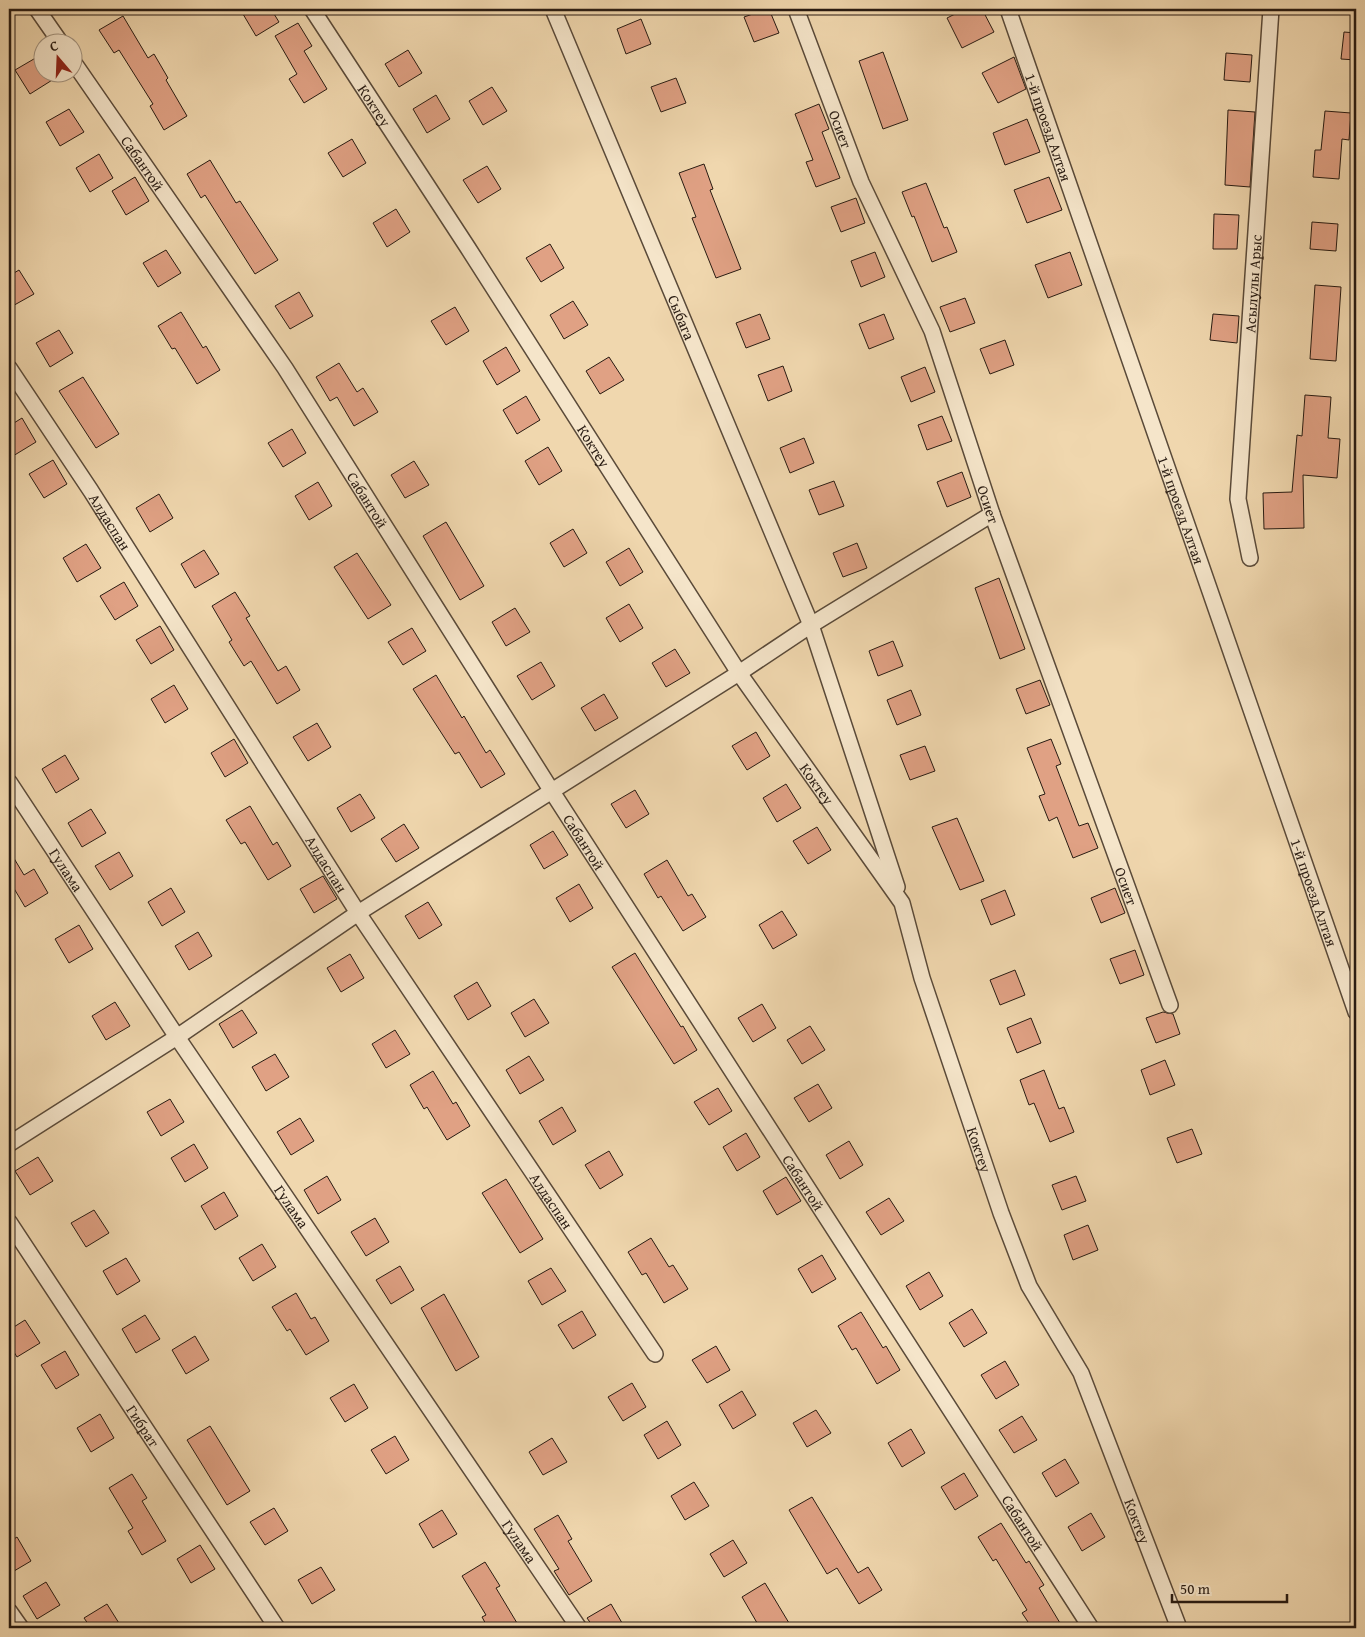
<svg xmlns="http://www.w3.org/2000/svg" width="1365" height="1637" viewBox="0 0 1365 1637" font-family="'Gentium Book Plus',serif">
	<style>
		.building { fill: #e0a184; stroke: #281b12 }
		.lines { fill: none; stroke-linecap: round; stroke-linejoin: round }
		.minor-casing { stroke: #5a4a39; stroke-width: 18 }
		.minor { stroke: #f5e5ca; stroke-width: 15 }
		.labels { text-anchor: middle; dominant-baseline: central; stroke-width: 4.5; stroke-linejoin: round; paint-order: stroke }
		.street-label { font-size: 15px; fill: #281b12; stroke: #f5e5ca }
	</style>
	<rect width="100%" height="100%" fill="#f0d7ae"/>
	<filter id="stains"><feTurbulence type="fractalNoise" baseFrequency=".004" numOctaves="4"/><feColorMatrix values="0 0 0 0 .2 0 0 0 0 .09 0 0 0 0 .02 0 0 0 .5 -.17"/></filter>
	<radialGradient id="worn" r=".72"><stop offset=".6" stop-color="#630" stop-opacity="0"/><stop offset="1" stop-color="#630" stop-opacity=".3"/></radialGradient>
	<path class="building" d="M240,9H271L279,22L256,36Z
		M767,9H769L779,33L754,42L744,17Z
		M965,9H982L994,32L962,48L947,18Z
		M123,16L148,58L154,54L168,78L166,80L187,116L164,130L150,106L153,104L119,50L114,53L99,30Z
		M641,19L651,44L626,54L617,29Z
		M298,23L312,46L304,51L327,89L304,103L289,79L297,74L275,36Z
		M1344,32L1356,33V60L1341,59Z
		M408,50L422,73L399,87L385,64Z
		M883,52L908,120L883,129L859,61Z
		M1226,53L1252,55L1250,82L1224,80Z
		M39,56L42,63V72H65L30,94L15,70Z
		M1014,57L1026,89L998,103L982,73Z
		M676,78L686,103L661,112L651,87Z
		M492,87L507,111L483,125L469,101Z
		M436,95L450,119L427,133L413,109Z
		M819,104L829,129L822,132L840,178L816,187L806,162L813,160L795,114Z
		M69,109L84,132L60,146L46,122Z
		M1228,110L1255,112L1250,187L1225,185Z
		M1325,111L1351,113L1349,140L1342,139L1339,179L1313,177L1315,150H1321Z
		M1027,119L1040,152L1005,165L993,133Z
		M352,139L366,163L343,177L328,153Z
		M99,154L113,178L90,192L76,168Z
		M210,160L236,203L240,201L278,260L255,274L205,195L201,198L187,174Z
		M704,164L713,189L710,190L741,269L716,278L692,218L696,217L679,173Z
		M487,166L501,189L478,203L463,180Z
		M135,177L149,201L126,215L112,191Z
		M1049,177L1062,210L1027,223L1014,190Z
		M926,183L944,228L947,227L957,252L932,262L914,216L912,217L902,192Z
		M856,198L865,223L841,232L831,207Z
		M396,209L410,232L387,247L373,223Z
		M1214,214L1239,215L1237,249H1213Z
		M1312,222L1338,224L1336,251L1310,249Z
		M550,244L564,268L541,282L526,258Z
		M166,250L181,273L158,287L143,263Z
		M875,252L885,277L861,287L851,261Z
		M1070,252L1082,285L1048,298L1035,265Z
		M19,270L34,294L9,308V276Z
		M1315,285L1341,287L1336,361L1310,359Z
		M299,292L313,316L290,329L275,306Z
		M965,298L975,323L950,332L940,307Z
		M573,301L588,325L564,339L550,315Z
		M455,307L469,331L446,345L431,321Z
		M181,312L203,348L206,346L220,370L197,384L175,348L172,349L158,326Z
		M760,314L770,339L746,348L736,323Z
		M884,314L894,339L869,349L859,324Z
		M1213,314L1239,316L1237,343L1210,340Z
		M59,330L73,353L50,367L36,343Z
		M1005,340L1014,365L990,374L980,349Z
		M506,347L520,371L497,385L483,361Z
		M609,357L624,380L600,394L586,371Z
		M339,363L357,392L363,388L378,412L354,426L337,397L330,401L316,377Z
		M783,366L792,391L768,401L758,375Z
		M925,367L935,392L911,402L901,377Z
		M83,377L119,434L96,448L59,391Z
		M1305,395L1331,397L1328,438L1340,439L1337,478L1303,475L1304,528L1264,529L1263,493L1292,492L1297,435L1302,436Z
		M526,396L540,420L517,434L503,410Z
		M942,416L952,441L927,450L918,425Z
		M22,418L36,442L13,456L9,449V426Z
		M292,429L306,453L283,467L268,443Z
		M804,438L814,463L790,473L780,448Z
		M548,447L562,471L539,485L525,461Z
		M53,460L67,484L44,498L29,474Z
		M414,461L429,485L405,498L391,475Z
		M962,472L971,497L947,507L937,482Z
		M834,481L844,506L819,515L809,490Z
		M318,482L332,506L309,520L295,496Z
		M159,494L173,518L150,532L136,508Z
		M446,522L484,586L460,600L423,536Z
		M573,529L587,553L564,567L550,543Z
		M857,543L867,568L843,577L833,553Z
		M86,544L101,568L77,582L63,558Z
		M629,548L643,572L620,586L606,562Z
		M204,550L219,574L195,588L181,564Z
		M357,553L391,605L368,619L334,567Z
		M999,578L1025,649L1000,659L975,588Z
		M124,582L138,606L115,620L100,596Z
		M235,592L250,616L246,618L278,671L286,666L300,690L277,704L251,661L244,666L229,642L232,640L212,606Z
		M629,604L643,628L620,642L606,618Z
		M515,608L530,632L506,646L492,622Z
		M160,626L174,650L151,664L136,640Z
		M412,628L426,651L403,665L388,642Z
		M893,641L903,666L878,676L869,651Z
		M675,649L690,673L666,687L652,663Z
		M541,662L555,686L532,700L517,676Z
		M436,675L462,718L464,716L486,753L490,750L505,774L481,788L459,752L455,754L413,689Z
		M1040,680L1050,705L1026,714L1016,689Z
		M174,685L188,709L165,723L151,699Z
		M911,690L921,715L897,725L887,700Z
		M604,694L618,718L595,731L581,708Z
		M317,723L331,747L308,761L293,737Z
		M756,732L770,756L747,770L732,746Z
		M234,739L248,763L225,777L211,753Z
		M1051,739L1061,764L1056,766L1079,826L1088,823L1098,848L1073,858L1057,817L1049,821L1039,796L1045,794L1027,748Z
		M925,746L935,771L910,780L900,755Z
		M65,755L79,779L56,793L42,769Z
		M786,784L801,808L777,822L763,798Z
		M635,790L649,814L626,828L611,804Z
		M360,794L375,818L351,832L337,808Z
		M250,806L273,845L277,842L291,866L268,880L245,842L241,844L226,820Z
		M91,809L106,833L82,847L68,823Z
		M957,818L984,881L960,890L932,827Z
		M404,824L419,848L396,862L381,839Z
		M817,827L831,850L808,864L793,841Z
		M553,831L568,855L544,869L530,845Z
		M9,850L24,875L34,869L48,893L25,907L9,880Z
		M119,852L133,876L110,890L95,866Z
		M667,860L688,896L692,894L706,917L683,931L661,896L658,898L644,874Z
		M323,876L337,899L314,913L300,889Z
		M579,884L593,908L570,922L556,898Z
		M171,888L185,912L162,926L148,902Z
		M1115,888L1125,913L1101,923L1091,898Z
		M1005,890L1015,915L991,925L981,900Z
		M428,902L442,925L419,939L405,916Z
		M782,911L797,935L773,949L759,925Z
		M79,925L93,949L69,963L55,939Z
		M198,932L212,956L189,970L175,946Z
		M1135,950L1144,975L1120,984L1110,959Z
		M635,953L681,1027L683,1026L697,1050L674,1064L612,967Z
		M350,954L364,978L341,992L327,968Z
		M1015,970L1025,995L1000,1005L990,980Z
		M477,982L491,1006L468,1020L454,996Z
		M534,999L549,1023L525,1037L511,1013Z
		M115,1002L130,1026L106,1040L92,1016Z
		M762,1004L776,1028L753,1042L738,1018Z
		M242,1010L257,1033L233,1048L219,1024Z
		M1163,1012L1173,1014L1180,1034L1156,1043L1146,1018Z
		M1031,1018L1041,1043L1017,1053L1007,1028Z
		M810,1026L825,1050L802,1064L787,1040Z
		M395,1030L410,1054L386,1068L372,1044Z
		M275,1054L289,1077L266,1091L252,1067Z
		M529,1056L544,1080L520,1094L506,1070Z
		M1165,1060L1175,1085L1150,1095L1141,1070Z
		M1044,1070L1059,1109L1064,1107L1074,1132L1050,1142L1034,1103L1029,1105L1020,1080Z
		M433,1071L453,1104L456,1102L470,1126L447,1140L427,1107L424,1109L410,1085Z
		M818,1084L832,1108L809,1122L794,1098Z
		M718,1088L732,1111L709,1125L694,1102Z
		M170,1099L184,1122L161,1136L147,1112Z
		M562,1107L576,1131L553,1145L539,1121Z
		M300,1118L314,1141L291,1155L277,1132Z
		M1192,1129L1202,1154L1177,1163L1167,1138Z
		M746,1133L760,1157L737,1171L723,1147Z
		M849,1141L863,1165L840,1179L826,1155Z
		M194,1144L208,1168L185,1182L171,1158Z
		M609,1151L623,1175L600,1189L585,1165Z
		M38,1157L53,1181L30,1195L15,1171Z
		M327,1176L341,1200L318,1214L304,1190Z
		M1076,1176L1086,1201L1062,1210L1052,1185Z
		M786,1177L801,1201L777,1215L763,1191Z
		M506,1179L543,1239L520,1253L482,1193Z
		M224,1192L238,1216L215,1230L201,1206Z
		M889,1198L904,1221L881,1235L866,1212Z
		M94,1210L109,1233L86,1247L71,1223Z
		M375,1218L389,1242L366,1256L351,1232Z
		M1088,1225L1098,1250L1073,1260L1064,1235Z
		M651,1238L669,1267L673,1265L688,1289L664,1303L646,1273L642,1275L628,1252Z
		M262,1244L276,1267L253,1281L239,1258Z
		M822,1255L836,1279L812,1293L798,1269Z
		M126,1258L140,1281L117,1295L103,1271Z
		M400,1266L414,1290L391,1304L376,1280Z
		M551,1268L566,1291L542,1305L528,1281Z
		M929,1272L943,1296L920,1310L906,1286Z
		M296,1293L311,1319L315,1317L329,1341L306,1355L290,1329L287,1331L272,1307Z
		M444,1294L479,1357L456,1371L421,1308Z
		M972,1309L987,1333L964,1347L949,1323Z
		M582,1311L596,1335L573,1349L558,1325Z
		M861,1312L883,1348L886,1346L900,1370L877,1384L856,1348L852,1350L838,1326Z
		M145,1315L160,1339L136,1353L122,1329Z
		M25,1320L40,1343L17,1357L9,1344V1330Z
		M195,1336L209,1360L186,1374L172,1350Z
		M716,1346L730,1370L707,1383L692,1360Z
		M65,1351L79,1375L56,1389L41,1365Z
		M1005,1361L1019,1385L996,1399L981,1375Z
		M632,1383L646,1407L623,1421L608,1397Z
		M354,1384L368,1408L345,1422L330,1398Z
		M742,1391L756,1415L733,1429L719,1405Z
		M816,1410L831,1433L807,1447L793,1423Z
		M100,1414L114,1438L91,1452L77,1428Z
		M1022,1416L1037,1440L1014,1453L999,1430Z
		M667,1421L681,1445L658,1459L644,1435Z
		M210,1426L250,1491L227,1505L187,1440Z
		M911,1429L925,1453L902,1467L888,1443Z
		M395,1436L409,1460L386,1474L371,1450Z
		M552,1438L567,1462L543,1475L529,1452Z
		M1065,1459L1079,1483L1056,1497L1042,1473Z
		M964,1473L978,1496L955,1510L941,1487Z
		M132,1474L147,1498L142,1501L166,1541L142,1555L128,1531L133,1528L109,1488Z
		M694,1482L709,1506L685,1520L671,1496Z
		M812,1497L858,1573L868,1567L882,1590L859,1604L837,1568L827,1574L789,1510Z
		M274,1508L288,1531L265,1545L250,1522Z
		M442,1510L457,1534L433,1548L419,1524Z
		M1091,1513L1105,1537L1082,1551L1068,1527Z
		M558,1515L572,1539L568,1541L592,1581L569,1595L554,1571L559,1569L534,1529Z
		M1001,1523L1026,1563L1029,1561L1044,1585L1039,1588L1060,1623L1051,1628H1032L1022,1613L1027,1610L996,1559L993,1561L978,1537Z
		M17,1537L31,1561L9,1574V1542Z
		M733,1540L747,1563L724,1577L710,1554Z
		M200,1545L215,1569L191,1583L177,1559Z
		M485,1562L500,1586L496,1588L520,1628H488L482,1617L486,1615L462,1576Z
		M321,1567L335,1590L312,1604L298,1580Z
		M46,1582L60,1605L37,1619L23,1596Z
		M765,1583L792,1628H760L742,1597Z
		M107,1604L122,1628H91L84,1618Z
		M611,1604L625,1628H594L587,1618Z"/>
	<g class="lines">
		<g class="minor-casing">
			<g id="minor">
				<path d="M37,9L60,42"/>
				<path id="s1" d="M312,9L468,248L739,673L902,903L922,978L1001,1213L1029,1286L1081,1373L1179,1628"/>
				<path id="s2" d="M553,9L811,625L897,887"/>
				<path id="s3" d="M796,9L861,182L932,331L992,514L1170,1005"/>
				<path id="s4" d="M1008,9L1356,1012"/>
				<path id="s5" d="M72,60L285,368L551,790L1091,1628"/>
				<path id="s6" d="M9,368L91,491L358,913L655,1354"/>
				<path id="s7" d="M1250,558L1238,499L1271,9"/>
				<path id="s8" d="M9,782L177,1037L579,1628"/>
				<path d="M9,1144L177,1037L358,913L739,673L811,625L992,514"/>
				<path id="s9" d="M9,1222L277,1628"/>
				<path d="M9,1611L21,1628"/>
			</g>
		</g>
		<use href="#minor" class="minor"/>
	</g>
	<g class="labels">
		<g class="street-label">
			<text stroke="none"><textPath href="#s1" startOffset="115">Коктеу</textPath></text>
			<text stroke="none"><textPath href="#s3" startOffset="128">Осиет</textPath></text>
			<text stroke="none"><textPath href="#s4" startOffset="125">1-й проезд Алтая</textPath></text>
			<text stroke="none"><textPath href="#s5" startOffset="125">Сабантой</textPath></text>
			<text stroke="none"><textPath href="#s7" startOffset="276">Асылулы Арыс</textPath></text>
			<text stroke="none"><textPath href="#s2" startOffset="334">Сыбага</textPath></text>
			<text stroke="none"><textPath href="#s1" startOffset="520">Коктеу</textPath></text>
			<text stroke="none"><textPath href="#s5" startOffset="530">Сабантой</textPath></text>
			<text stroke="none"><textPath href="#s3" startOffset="532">Осиет</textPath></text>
			<text stroke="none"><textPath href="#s4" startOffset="530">1-й проезд Алтая</textPath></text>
			<text stroke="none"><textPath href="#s6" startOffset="184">Алдаспан</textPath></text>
			<text stroke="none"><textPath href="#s1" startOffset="925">Коктеу</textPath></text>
			<text stroke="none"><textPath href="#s5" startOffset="935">Сабантой</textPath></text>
			<text stroke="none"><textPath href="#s6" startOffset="589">Алдаспан</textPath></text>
			<text stroke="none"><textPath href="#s8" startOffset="105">Гулама</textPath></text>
			<text stroke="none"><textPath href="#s3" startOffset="938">Осиет</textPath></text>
			<text stroke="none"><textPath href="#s4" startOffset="935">1-й проезд Алтая</textPath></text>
			<text stroke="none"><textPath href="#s1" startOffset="1330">Коктеу</textPath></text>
			<text stroke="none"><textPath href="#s5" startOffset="1340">Сабантой</textPath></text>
			<text stroke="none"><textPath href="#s6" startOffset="994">Алдаспан</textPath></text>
			<text stroke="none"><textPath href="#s8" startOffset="510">Гулама</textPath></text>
			<text stroke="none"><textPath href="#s9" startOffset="244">Гибрат</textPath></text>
			<text stroke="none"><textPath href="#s1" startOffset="1735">Коктеу</textPath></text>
			<text stroke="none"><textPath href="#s5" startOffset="1745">Сабантой</textPath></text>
			<text stroke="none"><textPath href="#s8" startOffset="915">Гулама</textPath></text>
		</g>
	</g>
	<rect width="1365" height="1637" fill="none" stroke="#f0d7ae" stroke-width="30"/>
	<rect x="10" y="10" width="1345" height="1617" fill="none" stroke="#281b12" stroke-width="2.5"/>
	<rect x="15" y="15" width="1335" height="1607" fill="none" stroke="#281b12"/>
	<g transform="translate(58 58) rotate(341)"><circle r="24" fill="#f5e5ca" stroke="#a39480"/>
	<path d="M0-4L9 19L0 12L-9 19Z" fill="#8f2418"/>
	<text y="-8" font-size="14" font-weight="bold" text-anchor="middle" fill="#281b12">С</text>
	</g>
	<path d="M1172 1594v8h115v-8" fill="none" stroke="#281b12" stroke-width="2.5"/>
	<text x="1180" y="1594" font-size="15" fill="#281b12" stroke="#f5e5ca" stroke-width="4" paint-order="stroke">50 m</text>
	<rect width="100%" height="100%" filter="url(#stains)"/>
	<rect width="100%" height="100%" fill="url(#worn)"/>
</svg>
